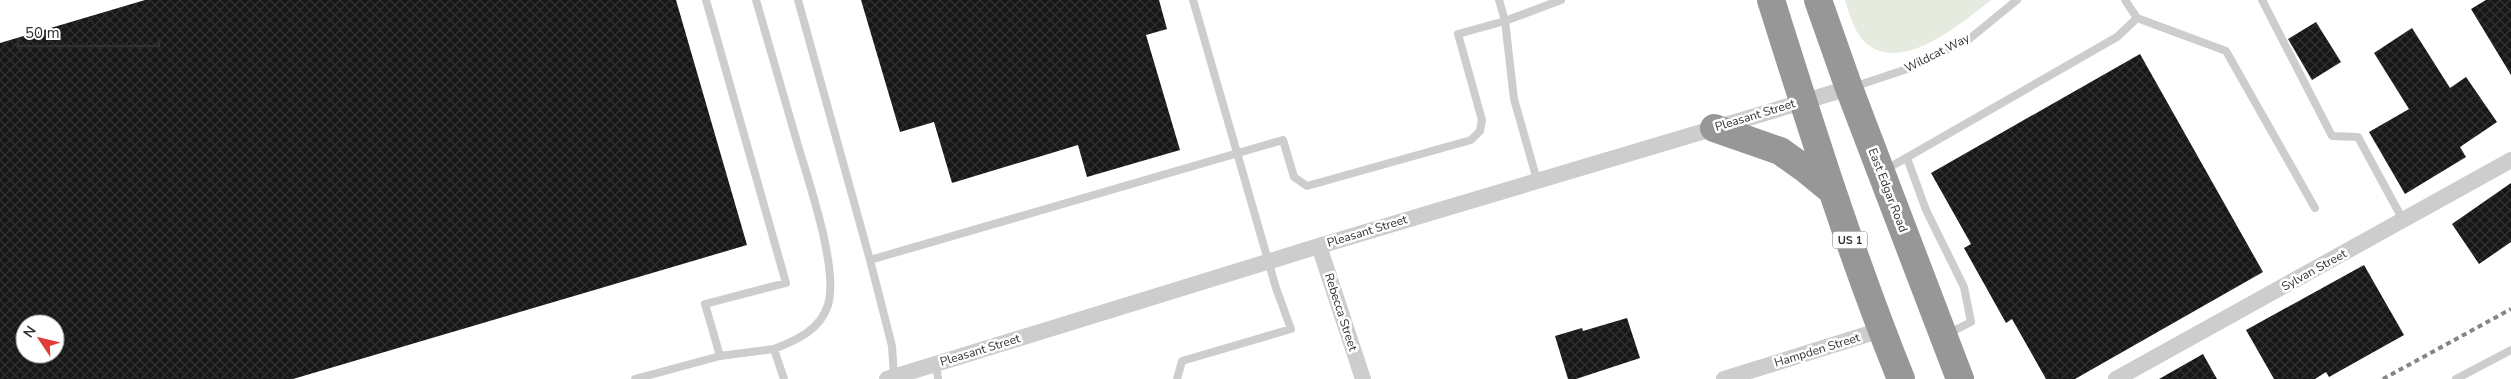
<svg xmlns="http://www.w3.org/2000/svg" width="2511" height="379" viewBox="0 0 2511 379" font-family="'Nunito Sans',sans-serif">
	<style>
		.grass { fill: #e5ecdf }
		.building { fill: url(#building-cross-hatch); fill-rule: evenodd }
		.lines { fill: none; stroke-linecap: round; stroke-linejoin: round }
		.lane { stroke: #cdcdcd; stroke-width: 8 }
		.street { stroke: #cdcdcd; stroke-width: 16 }
		.highway { stroke: #979797; stroke-width: 28 }
		.rail { stroke: #858585; stroke-width: 4; stroke-dasharray: 5 4; stroke-linecap: butt }
		.labels { text-anchor: middle; dominant-baseline: central; stroke-width: 5; stroke-linejoin: round; paint-order: stroke }
		.shield { fill: #fff; stroke: #6e6e6e; stroke-width: 1 }
		.shield-label { font-size: 11px; font-weight: bold; fill: #303030 }
		.street-label { font-size: 12px; fill: #303030; stroke: #fff }
	</style>
	<defs>
		<pattern id="building-cross-hatch" width="8" height="8" patternUnits="userSpaceOnUse" patternTransform="scale(1.25)"><rect width="8" height="8" fill="#171717"/><path d="M0 0l8 8M0 8l8-8" fill="none" stroke="#303030"/></pattern>
	</defs>
	<rect width="100%" height="100%" fill="#fff"/>
	<path class="grass" d="M1845,0H1991C1962,23 1897,79 1862,39C1853,28 1849,13 1845,0Z"/>
	<path class="building" d="M145,0H676L747,245L293,379H0V43ZM25,324H55V354H25Z
		M861,0H1159L1167,29L1146,35L1180,150L1087,177L1078,145L952,183L934,122L900,132Z
		M2486,0H2511V75L2471,9Z
		M2316,22L2341,62L2312,80L2288,39Z
		M2412,28L2450,88L2466,77L2497,122L2460,147L2466,157L2405,194L2369,132L2409,109L2374,53Z
		M2140,54L2263,272L2075,379H2046L2012,319L2006,323L1964,248L1971,244L1931,173Z
		M2511,183V242L2479,264L2452,224Z
		M2364,265L2404,335L2329,377L2326,372L2315,379H2274L2246,330Z
		M1627,318L1640,358L1576,379H1568L1555,336L1582,328L1583,331Z
		M2203,354L2217,379H2159Z"/>
	<g class="lines">
		<path class="lane" d="M756,0C770,47 783,95 797,142C808,180 839,268 828,305C820,330 797,340 774,349
			M798,0L870,260
			M1499,0L1505,21L1514,99L1537,180
			M2125,0L2137,18L2226,51L2315,208
			M2262,0L2332,136L2358,137L2403,220
			M1853,87L1907,69L1968,40L2017,0
			M1907,158L1926,210L1964,287L1971,322L1947,334
			M1885,170L2117,37L2137,18
			M720,356L774,349L784,379
			M936,364L938,379
			M894,377L892,346L870,260L1283,140L1294,177L1307,186L1471,140L1480,131L1482,120L1458,34L1505,21L1561,0
			M635,379L720,356L705,304L786,283L706,0
			M1177,379L1182,361L1291,329L1276,288L1193,0
			M2456,379L2511,350"/>
		<path class="street" d="M1319,246L1363,379
			M887,379L1319,246L1849,88
			M1724,379L1881,330
			M2116,379L2511,160"/>
		<path class="highway" d="M1771,0C1811,127 1851,255 1901,379
			M1818,0L1849,88L1960,379
			M1714,128L1780,151L1804,168L1832,191"/>
		<path class="rail" d="M2383,379L2511,309"/>
	</g>
	<g class="labels">
		<rect class="shield" x="1832.5" y="231.5" width="35" height="17" rx="4"/>
		<g class="shield-label">
			<text x="1850" y="240">US 1</text>
		</g>
		<g class="street-label">
			<text transform="translate(1937 53) rotate(-27)">Wildcat Way</text>
			<text transform="translate(1755 115) rotate(-17)">Pleasant Street</text>
			<text transform="translate(1888 190) rotate(69)">East Edgar Road</text>
			<text transform="translate(1367 231) rotate(-17)">Pleasant Street</text>
			<text transform="translate(2314 270) rotate(-29)">Sylvan Street</text>
			<text transform="translate(1341 312) rotate(72)">Rebecca Street</text>
			<text transform="translate(980 350) rotate(-17)">Pleasant Street</text>
			<text transform="translate(1817 350) rotate(-17)">Hampden Street</text>
		</g>
	</g>
	<g transform="translate(40 339) rotate(305)"><circle r="24" fill="#ffffff" stroke="#acacac"/>
	<path d="M0-4L9 19L0 12L-9 19Z" fill="#df3c3a"/>
	<text y="-8" font-size="14" font-weight="bold" text-anchor="middle" fill="#303030">N</text>
	</g>
	<path d="M18 38v8h141v-8" fill="none" stroke="#303030" stroke-width="2.5"/>
	<text x="25" y="38" font-size="15" fill="#303030" stroke="#ffffff" stroke-width="4" paint-order="stroke">50 m</text>
</svg>
